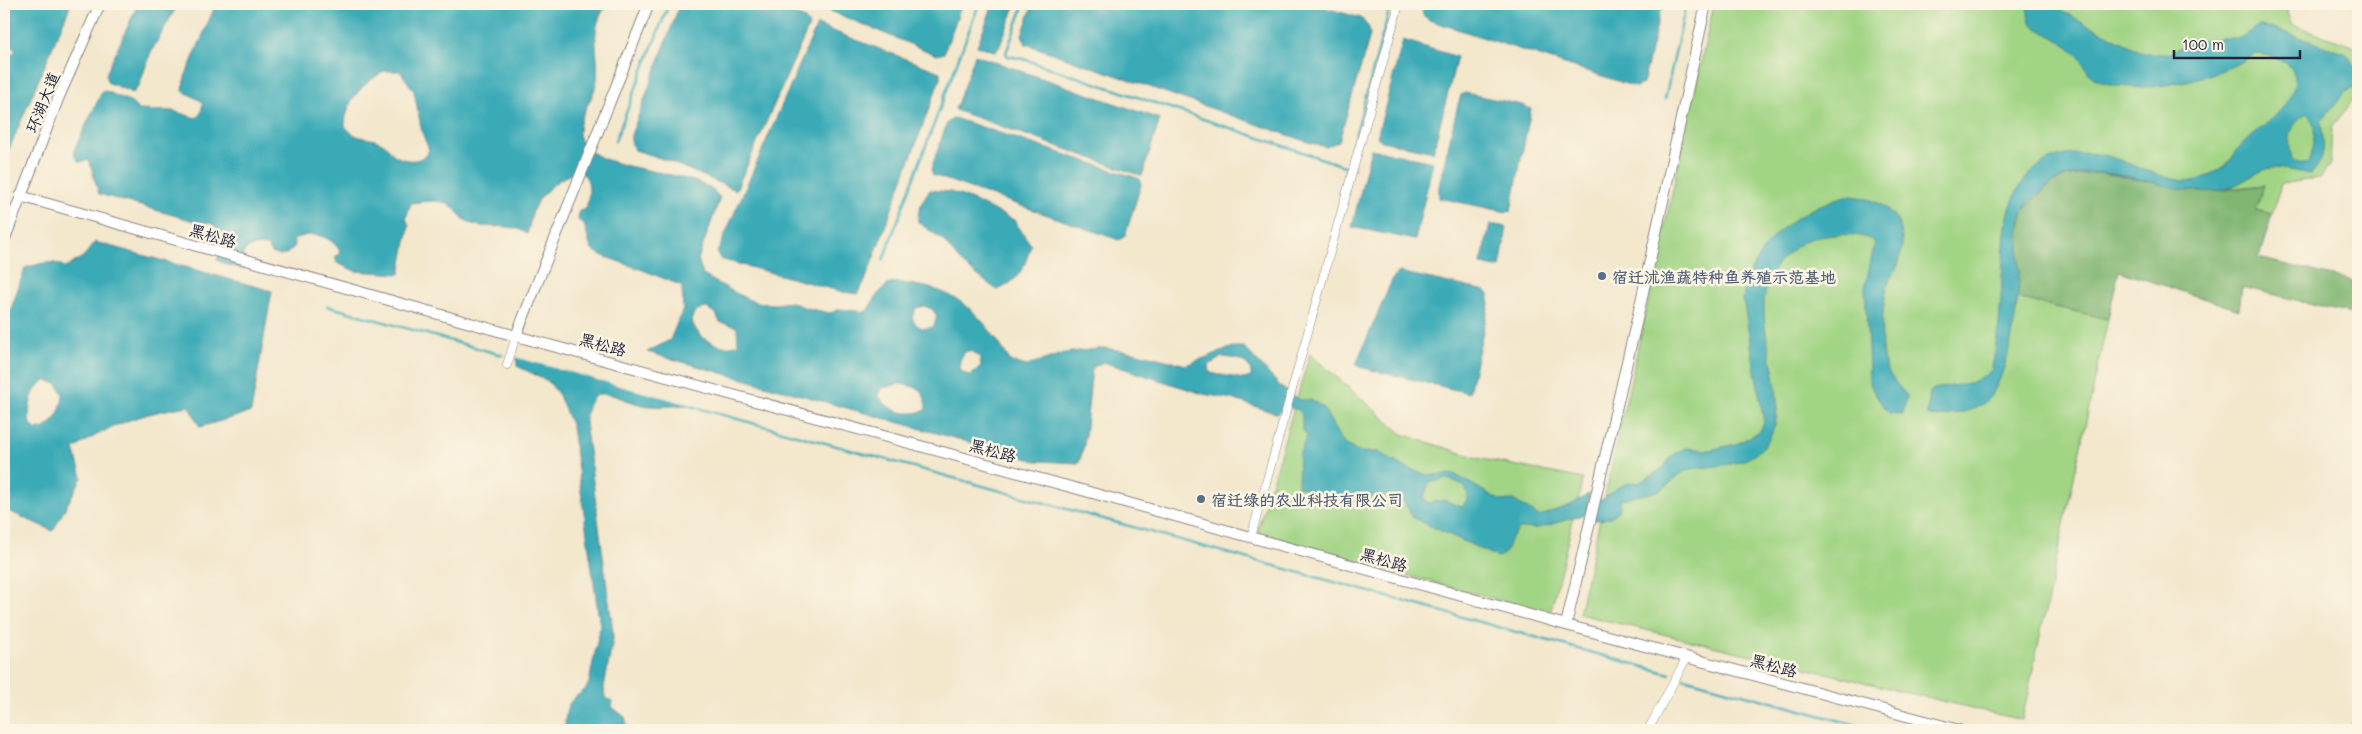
<svg xmlns="http://www.w3.org/2000/svg" width="2362" height="734" viewBox="0 0 2362 734" font-family="Mali,'LXGW WenKai TC',sans-serif">
	<style>
		.green { fill: #a1d484; stroke: #627b60 }
		.forest { fill: #80b672; stroke: #516c56 }
		.water { fill: #3aaab7; stroke: #2e6679; fill-rule: evenodd }
		.lines { fill: none; stroke-linecap: round; stroke-linejoin: round }
		.stream { stroke: #3aaab7; stroke-width: 2.5 }
		.street-casing { stroke: #8a8484; stroke-width: 9 }
		.secondary-casing { stroke: #8a8484; stroke-width: 12 }
		.primary-casing { stroke: #8a8484; stroke-width: 13 }
		.street { stroke: #fff; stroke-width: 8 }
		.secondary { stroke: #fff; stroke-width: 10 }
		.primary { stroke: #fff; stroke-width: 11 }
		.service-dot { fill: #5c6f8a; stroke: #fcf5e5; stroke-width: 2 }
		.labels { text-anchor: middle; dominant-baseline: central; stroke-width: 5; stroke-linejoin: round; paint-order: stroke }
		.street-label { font-size: 16px; fill: #22223b; stroke: #fcf5e5 }
		.service-label { font-size: 16px; font-weight: bold; fill: #4e5e75; stroke: #fcf5e5; text-anchor: start }
	</style>
	<rect width="100%" height="100%" fill="#fcf5e5"/>
	<filter id="ink" filterUnits="userSpaceOnUse"><feTurbulence type="fractalNoise" baseFrequency=".02" numOctaves="2"/><feDisplacementMap in="SourceGraphic" scale="10" xChannelSelector="R" yChannelSelector="G"/><feConvolveMatrix kernelMatrix="1 2 1 2 8 2 1 2 1" color-interpolation-filters="sRGB"/></filter>
	<filter id="wash" filterUnits="userSpaceOnUse"><feTurbulence type="fractalNoise" baseFrequency=".0096" numOctaves="4" result="noise"/><feDisplacementMap in="SourceGraphic" scale="20" xChannelSelector="R" yChannelSelector="G"/><feGaussianBlur stdDeviation="1.12" result="paint"/><feColorMatrix in="noise" values="0 0 0 0 0 0 0 0 0 0 0 0 0 0 0 0 0 1.4 0 .05"/><feComposite in="paint" operator="in"/></filter>
	<g filter="url(#wash)">
		<rect width="100%" height="100%" fill="#f3e7cc"/>
		<path class="green" d="M1714,4H2289L2287,12L2291,24L2358,48V94L2332,127L2330,164L2320,178L2281,184L2272,214L2256,210L2263,185C2237,188 2213,191 2187,189C2140,184 2073,151 2035,197C2030,204 2019,284 2017,298L2108,319L2022,720L1579,614Z
			M1310,354L1402,434L1477,458L1583,479L1550,614L1260,535L1258,529Z"/>
		<path class="forest" d="M2101,173L2189,189L2218,191L2264,185L2256,210L2272,214L2259,258L2358,282V315L2242,287L2239,310L2119,271L2108,319L2017,298L2019,236L2023,211L2049,185L2068,176Z"/>
		<path class="water" d="M4,4H71L4,161V53L13,54L16,50L4,43Z
			M138,4H178L150,54L139,86L133,93L107,82L106,74Z
			M216,4H608C587,29 600,51 597,80C595,98 578,114 579,133C581,176 701,165 720,198L698,259L703,275L747,299L759,303L775,304L791,302L806,308L830,313L840,309L866,312C873,302 880,288 891,283C897,281 907,284 914,285C964,291 986,322 1011,362L1027,366L1064,353L1104,348L1133,352L1186,365L1233,347H1244L1282,388L1300,400H1311L1323,407L1338,435L1347,446L1361,452H1378L1402,466L1427,475L1454,474L1501,501L1513,500L1539,516L1571,505L1590,493L1586,514L1539,528L1519,529C1517,532 1513,535 1511,538C1506,548 1510,552 1498,557L1413,518L1405,503L1396,495C1363,497 1330,497 1298,486L1299,455L1307,436L1302,430V414L1297,409L1284,408L1278,414L1232,399L1203,394L1103,362L1092,368L1084,446L1079,463L1036,461L647,352L670,340L683,309L682,286L643,270L603,256L591,249L584,224L578,220L579,211L586,209C601,150 555,175 536,204C531,212 530,225 527,234C510,221 488,231 470,223C459,218 457,207 446,203C435,199 422,202 411,203L406,218L409,226L400,274L355,271L337,263L335,257L341,253C332,235 311,230 293,240L295,246L288,253L280,256L272,253L267,246C257,245 251,245 243,252L245,269L230,266L217,260L223,244L218,228L210,223L194,221L99,194L89,160L79,162L75,156L74,150L103,90L129,101L139,110L173,111L196,118L201,113L203,102L183,91L185,77ZM384,71H400L414,91L422,132L429,150C423,163 405,163 393,154C389,150 387,145 382,143C367,135 357,142 345,126C346,99 363,84 384,71ZM924,306L932,309L937,316L934,326C925,331 916,328 912,317L916,308ZM707,308L716,314L720,322L737,327L738,344C708,357 671,311 707,308ZM966,351H972L980,358L981,366L970,376L961,371C958,362 960,358 966,351ZM1222,357C1235,358 1253,360 1251,377L1244,379L1210,373L1209,365ZM899,384C919,387 925,388 926,410C908,417 888,412 878,395L882,388ZM1445,479C1461,481 1476,491 1462,507L1444,500L1427,503L1424,497L1429,483Z
			M680,4H772L805,19L809,26L736,190L666,160L635,150L631,144V135Z
			M813,4H962L944,53L937,55Z
			M993,4H1016L999,48L995,51L977,46Z
			M1033,4H1312L1361,18L1369,28L1370,35L1339,141L1326,147L1308,142L1026,44L1022,35Z
			M1421,4H1662L1643,84L1636,87L1429,20L1423,15Z
			M2029,4H2054L2063,12L2146,54H2168L2186,44L2223,38H2240L2259,26L2273,28L2347,54L2358,72V86L2346,91L2321,121C2323,143 2328,157 2311,174C2300,173 2281,167 2270,168C2258,170 2235,189 2218,191C2161,197 2093,147 2042,191C2036,196 2028,203 2024,210C2016,224 2020,261 2019,278C2018,308 2008,389 1981,405C1975,409 1967,411 1959,413C1948,415 1938,419 1927,415L1930,392L1934,389L1974,382L1991,371C1998,341 2001,309 2002,278C2004,253 2003,227 2012,203C2020,181 2036,163 2058,157C2072,153 2088,152 2103,155C2128,160 2176,189 2201,179C2206,177 2223,167 2227,164C2233,158 2237,149 2243,143C2260,128 2277,119 2289,98C2306,69 2284,56 2256,54C2246,59 2236,65 2225,69C2193,82 2131,96 2098,80C2086,75 2085,63 2077,54C2072,49 2065,44 2058,40C2043,30 2023,27 2029,4ZM2308,113C2320,128 2312,147 2308,164L2298,163L2292,159C2287,142 2289,121 2308,113Z
			M817,25L940,72V79L865,281L857,294L843,292L720,259L717,253Z
			M1403,40L1457,57L1433,152L1382,141L1377,137Z
			M975,55L1160,119L1142,176L955,110Z
			M1465,93L1522,105L1531,109L1511,211L1507,212L1439,198V186L1458,104L1461,95Z
			M954,118L1140,179L1141,185L1125,236L1119,240L933,175L931,169L947,123Z
			M1371,149L1433,162L1415,240L1352,227Z
			M930,190L950,192L968,198L1014,220L1031,245C1025,266 1019,282 997,290L969,269L959,260L943,240L918,222C917,211 923,198 930,190Z
			M1846,196C1887,196 1913,223 1898,265C1896,271 1891,276 1889,281C1883,299 1879,343 1884,361C1888,375 1898,385 1907,396L1903,414L1889,413C1879,400 1866,386 1869,369L1865,287L1875,242C1859,232 1837,234 1820,237C1808,238 1799,244 1790,252C1727,302 1803,389 1767,442C1752,463 1730,465 1707,467C1701,468 1693,468 1688,470C1677,474 1671,485 1660,490C1647,495 1633,495 1620,500V508C1613,518 1606,520 1594,520L1598,500L1603,499L1617,488L1631,482L1639,483L1662,469L1673,455L1685,448L1711,450L1739,443L1760,431L1764,423L1743,299C1752,243 1794,211 1846,196Z
			M1490,224L1507,227L1500,268L1481,264Z
			M95,242L272,291L251,412L200,427L189,406C143,413 113,423 74,449L82,477L53,531L4,509V330L25,268C40,264 52,258 66,268L84,256ZM46,380L57,384L63,394C62,409 53,431 35,429L29,421C29,404 31,389 46,380Z
			M1399,272L1486,291L1489,294V304L1469,393L1359,367L1356,364L1393,278Z
			M517,359L687,405C673,406 657,408 643,405C614,399 591,376 585,421L612,624L613,639L604,687L605,698L612,701V707L625,717L628,730H565C565,718 565,706 575,697C582,692 585,691 589,683L600,627L572,427L559,395L548,381L517,366Z"/>
		<g class="lines">
			<path class="stream" d="M1024,4L1006,53L1008,56L1023,59L1347,167
				M1665,99L1686,4
				M615,141L669,4
				M1350,154L1391,4
				M883,260L979,4
				M327,306L502,355
				M517,359L557,370
				M562,371L593,380
				M601,382L615,386
				M622,388L675,402
				M683,404L1670,674
				M1684,678L1874,730"/>
		</g>
	</g>
	<g filter="url(#ink)">
		<g class="lines">
			<g class="street-casing">
				<path id="street" d="M507,365L516,336
					M1251,537L1399,4
					M1648,730L1687,657"/>
			</g>
			<g class="secondary-casing">
				<path id="secondary" d="M20,196L516,336L1078,489L1566,625L1959,730
					M4,241L58,99L100,4
					M516,336L649,4
					M1566,625L1640,306L1706,4"/>
			</g>
			<g class="primary-casing">
				<path id="primary" d="M2356,730L2358,722"/>
			</g>
			<use href="#street" class="street"/>
			<use href="#secondary" class="secondary"/>
			<use href="#primary" class="primary"/>
		</g>
	</g>
	<g class="service-dot">
		<circle cx="1602" cy="276" r="5"/>
		<circle cx="1201" cy="499" r="5"/>
	</g>
	<g class="labels">
		<g class="street-label">
			<text transform="translate(42 102) rotate(-68)">环湖大道</text>
			<text transform="translate(213 235) rotate(16)">黑松路</text>
			<text transform="translate(603 344) rotate(15)">黑松路</text>
			<text transform="translate(993 450) rotate(15)">黑松路</text>
			<text transform="translate(1384 559) rotate(16)">黑松路</text>
			<text transform="translate(1774 665) rotate(15)">黑松路</text>
		</g>
		<g class="service-label">
			<text x="1612" y="276">宿迁沭渔蔬特种鱼养殖示范基地</text>
			<text x="1211" y="499">宿迁绿的农业科技有限公司</text>
		</g>
	</g>
	<rect width="2362" height="734" fill="none" stroke="#fcf5e5" stroke-width="20"/>
	<path d="M2174 50v8h126v-8" fill="none" stroke="#22223b" stroke-width="2.5"/>
	<text x="2182" y="50" font-size="15" fill="#22223b" stroke="#fcf5e5" stroke-width="4" paint-order="stroke">100 m</text>
</svg>
